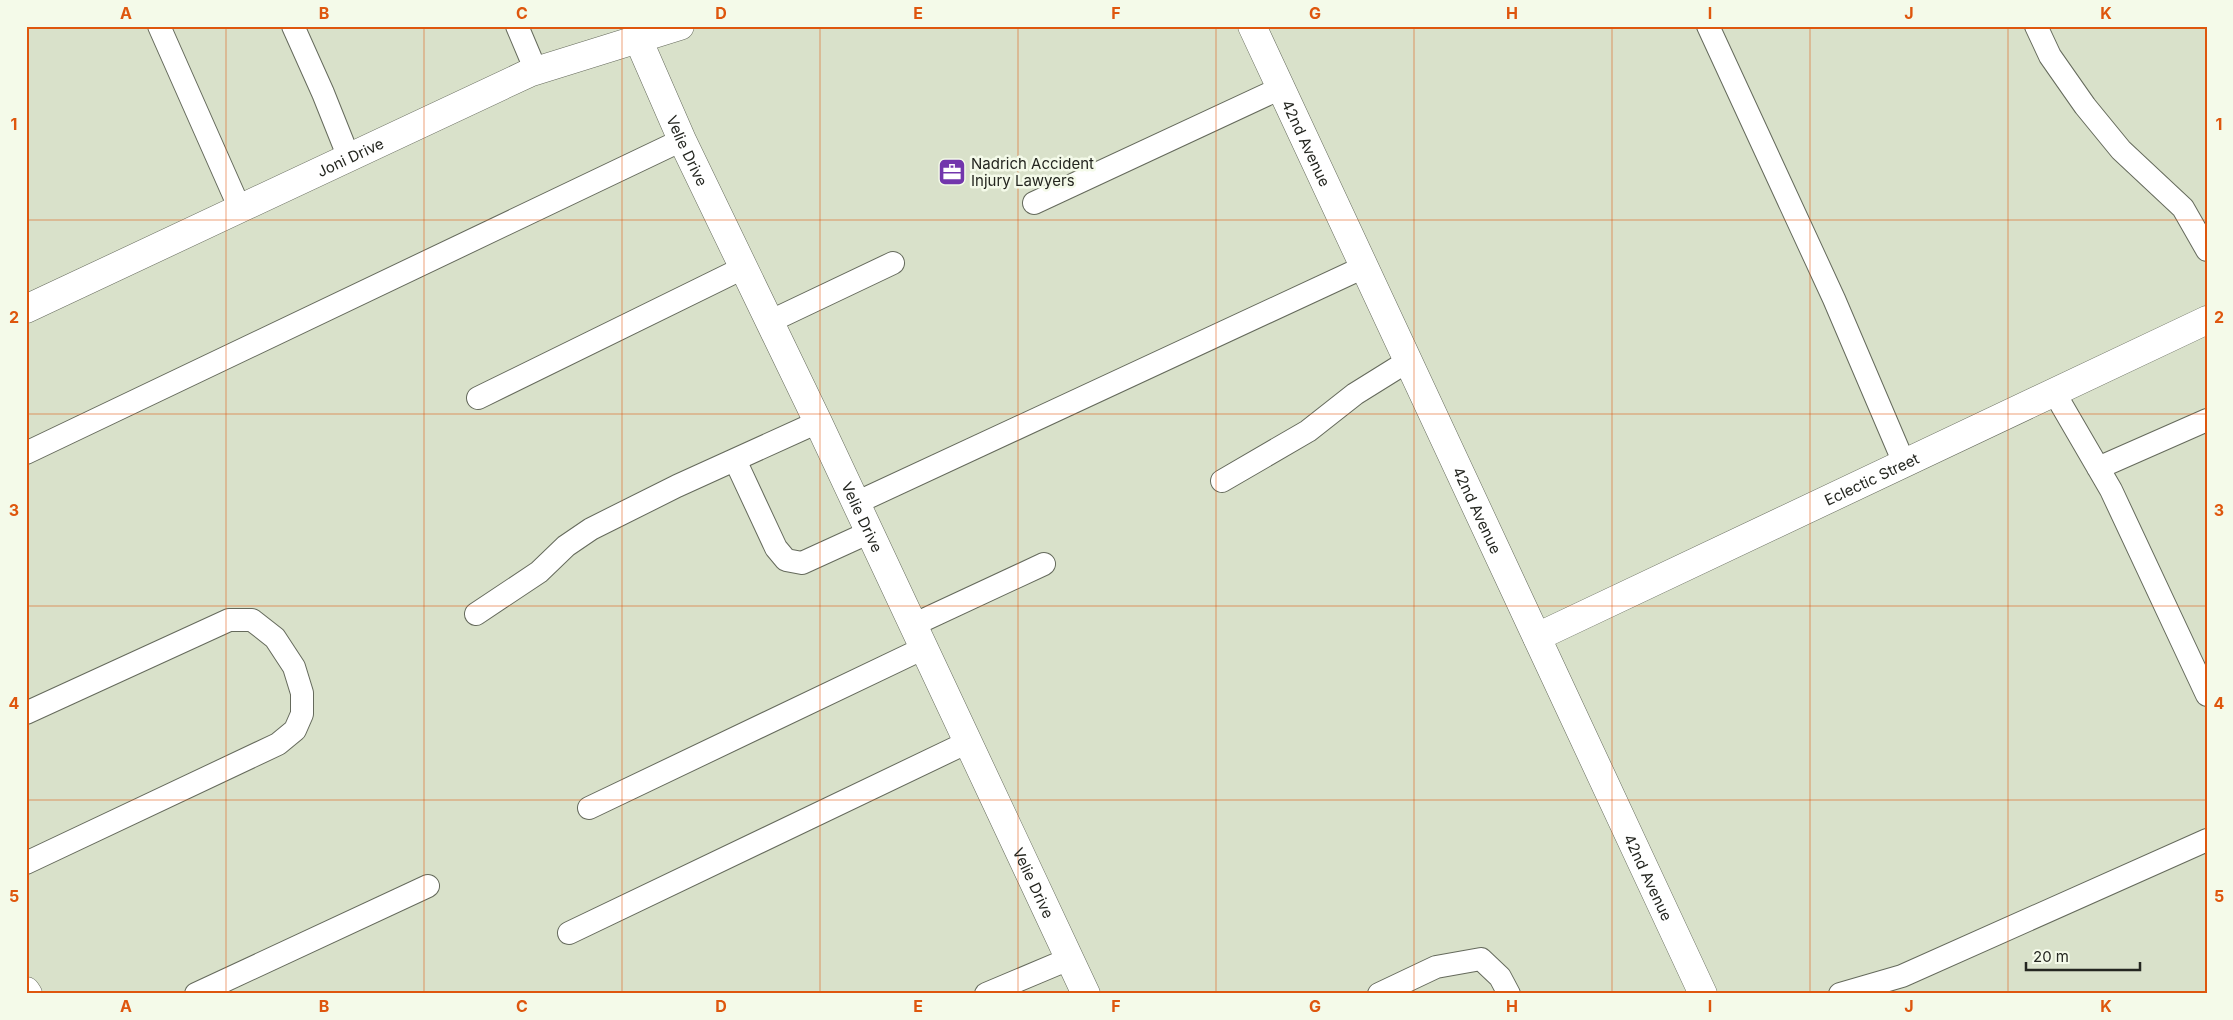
<svg xmlns="http://www.w3.org/2000/svg" width="2233" height="1020" viewBox="0 0 2233 1020" font-family="Inter,sans-serif">
	<style>
		.built { fill: #d9e1ca }
		.lines { fill: none; stroke-linecap: round; stroke-linejoin: round }
		.service-casing { stroke: #656a5c; stroke-width: 24 }
		.minor-casing { stroke: #656a5c; stroke-width: 29 }
		.service { stroke: #fff; stroke-width: 22 }
		.minor { stroke: #fff; stroke-width: 28 }
		.grid { fill: none; stroke: #de560d; stroke-width: 1; stroke-opacity: 0.55 }
		.labels { text-anchor: middle; dominant-baseline: central; stroke-width: 5; stroke-linejoin: round; paint-order: stroke }
		.street-label { font-size: 15px; fill: #242620; stroke: #f4fae9 }
		.poi-label { font-size: 15px; fill: #242620; stroke: #f4fae9; text-anchor: start }
		.neatline { fill: none; stroke: #de560d; stroke-width: 2 }
		.grid-label { font-size: 16px; text-anchor: middle; font-weight: bold; fill: #de560d }
	</style>
	<rect width="100%" height="100%" fill="#e7eddc"/>
	<path class="built" d="M26,26H2207V994H26Z"/>
	<g class="lines">
		<g class="service-casing">
			<path id="service" d="M159,26L240,209
				M293,26L323,93L349,158
				M517,26L536,71
				M1708,26L1834,299L1904,463
				M2036,26L2050,56L2085,106L2121,150L2183,208L2207,250
				M1034,203L1281,88
				M771,321L893,263
				M2054,392L2111,490L2207,695
				M478,398L745,267
				M26,453L682,140
				M735,460L776,548L786,560L802,563L870,532
				M2098,468L2207,420
				M1222,481L1308,431L1355,394L1408,361
				M856,503L1364,267
				M476,614L539,572L566,546L591,529L677,486L818,422
				M913,625L1044,564
				M26,713L229,620H252L275,638L294,667L302,693V714L295,730L278,744L26,863
				M589,808L924,648
				M569,933L968,742
				M196,994L428,886
				M986,994L1069,959
				M1379,994L1436,967L1481,959L1500,977L1509,994
				M1840,994L1902,976L2207,840"/>
		</g>
		<g class="minor-casing">
			<g id="minor">
				<path id="s1" d="M1252,26L1703,994"/>
				<path id="s2" d="M638,39L682,140L818,422L1086,994"/>
				<path id="s3" d="M26,309L529,73L680,26"/>
				<path id="s4" d="M1537,637L2207,320"/>
				<path d="M26,991L28,994"/>
			</g>
		</g>
		<use href="#service" class="service"/>
		<use href="#minor" class="minor"/>
	</g>
	<path class="grid" d="M226,26V994M424,26V994M622,26V994M820,26V994M1018,26V994M1216,26V994M1414,26V994M1612,26V994M1810,26V994M2008,26V994M26,220H2207M26,414H2207M26,606H2207M26,800H2207"/>
	<defs>
		<g id="office-square" transform="scale(1.4375)"><rect x="-9" y="-9" width="18" height="18" rx="4" fill="#7236ac" stroke="#f4fae9"/><path d="M-6-3h4V-5.5h4V-3h4V5H-6ZM-1-4.5V-3h2v-1.5ZM-6 0V1H6V0Z" fill="#fff"/></g>
	</defs>
	<g fill-rule="evenodd">
		<use href="#office-square" x="952" y="172"/>
	</g>
	<g class="labels">
		<g class="street-label">
			<text stroke="none"><textPath href="#s1" startOffset="129">42nd Avenue</textPath></text>
			<text stroke="none"><textPath href="#s2" startOffset="122">Velie Drive</textPath></text>
			<text stroke="none"><textPath href="#s3" startOffset="358">Joni Drive</textPath></text>
			<text stroke="none"><textPath href="#s4" startOffset="370">Eclectic Street</textPath></text>
			<text stroke="none"><textPath href="#s1" startOffset="534">42nd Avenue</textPath></text>
			<text stroke="none"><textPath href="#s2" startOffset="528">Velie Drive</textPath></text>
			<text stroke="none"><textPath href="#s1" startOffset="939">42nd Avenue</textPath></text>
			<text stroke="none"><textPath href="#s2" startOffset="932">Velie Drive</textPath></text>
		</g>
		<g class="poi-label">
			<text x="971" y="163">Nadrich Accident<tspan x="971" dy="17">Injury Lawyers</tspan></text>
		</g>
	</g>
	<rect width="2233" height="1020" fill="none" stroke="#f4fae9" stroke-width="55"/>
	<path d="M2026 962v8h114v-8" fill="none" stroke="#242620" stroke-width="2.5"/>
	<text x="2033" y="962" font-size="15" fill="#242620" stroke="#f4fae9" stroke-width="4" paint-order="stroke">20 m</text>
	<rect x="28" y="28" width="2178" height="964" class="neatline"/>
	<g class="grid-label">
		<text x="126" y="19">A</text>
		<text x="324" y="19">B</text>
		<text x="522" y="19">C</text>
		<text x="721" y="19">D</text>
		<text x="918" y="19">E</text>
		<text x="1116" y="19">F</text>
		<text x="1315" y="19">G</text>
		<text x="1512" y="19">H</text>
		<text x="1710" y="19">I</text>
		<text x="1909" y="19">J</text>
		<text x="2106" y="19">K</text>
		<text x="14" y="130">1</text>
		<text x="2219" y="130">1</text>
		<text x="14" y="323">2</text>
		<text x="2219" y="323">2</text>
		<text x="14" y="516">3</text>
		<text x="2219" y="516">3</text>
		<text x="14" y="709">4</text>
		<text x="2219" y="709">4</text>
		<text x="14" y="902">5</text>
		<text x="2219" y="902">5</text>
		<text x="126" y="1012">A</text>
		<text x="324" y="1012">B</text>
		<text x="522" y="1012">C</text>
		<text x="721" y="1012">D</text>
		<text x="918" y="1012">E</text>
		<text x="1116" y="1012">F</text>
		<text x="1315" y="1012">G</text>
		<text x="1512" y="1012">H</text>
		<text x="1710" y="1012">I</text>
		<text x="1909" y="1012">J</text>
		<text x="2106" y="1012">K</text>
	</g>
</svg>
